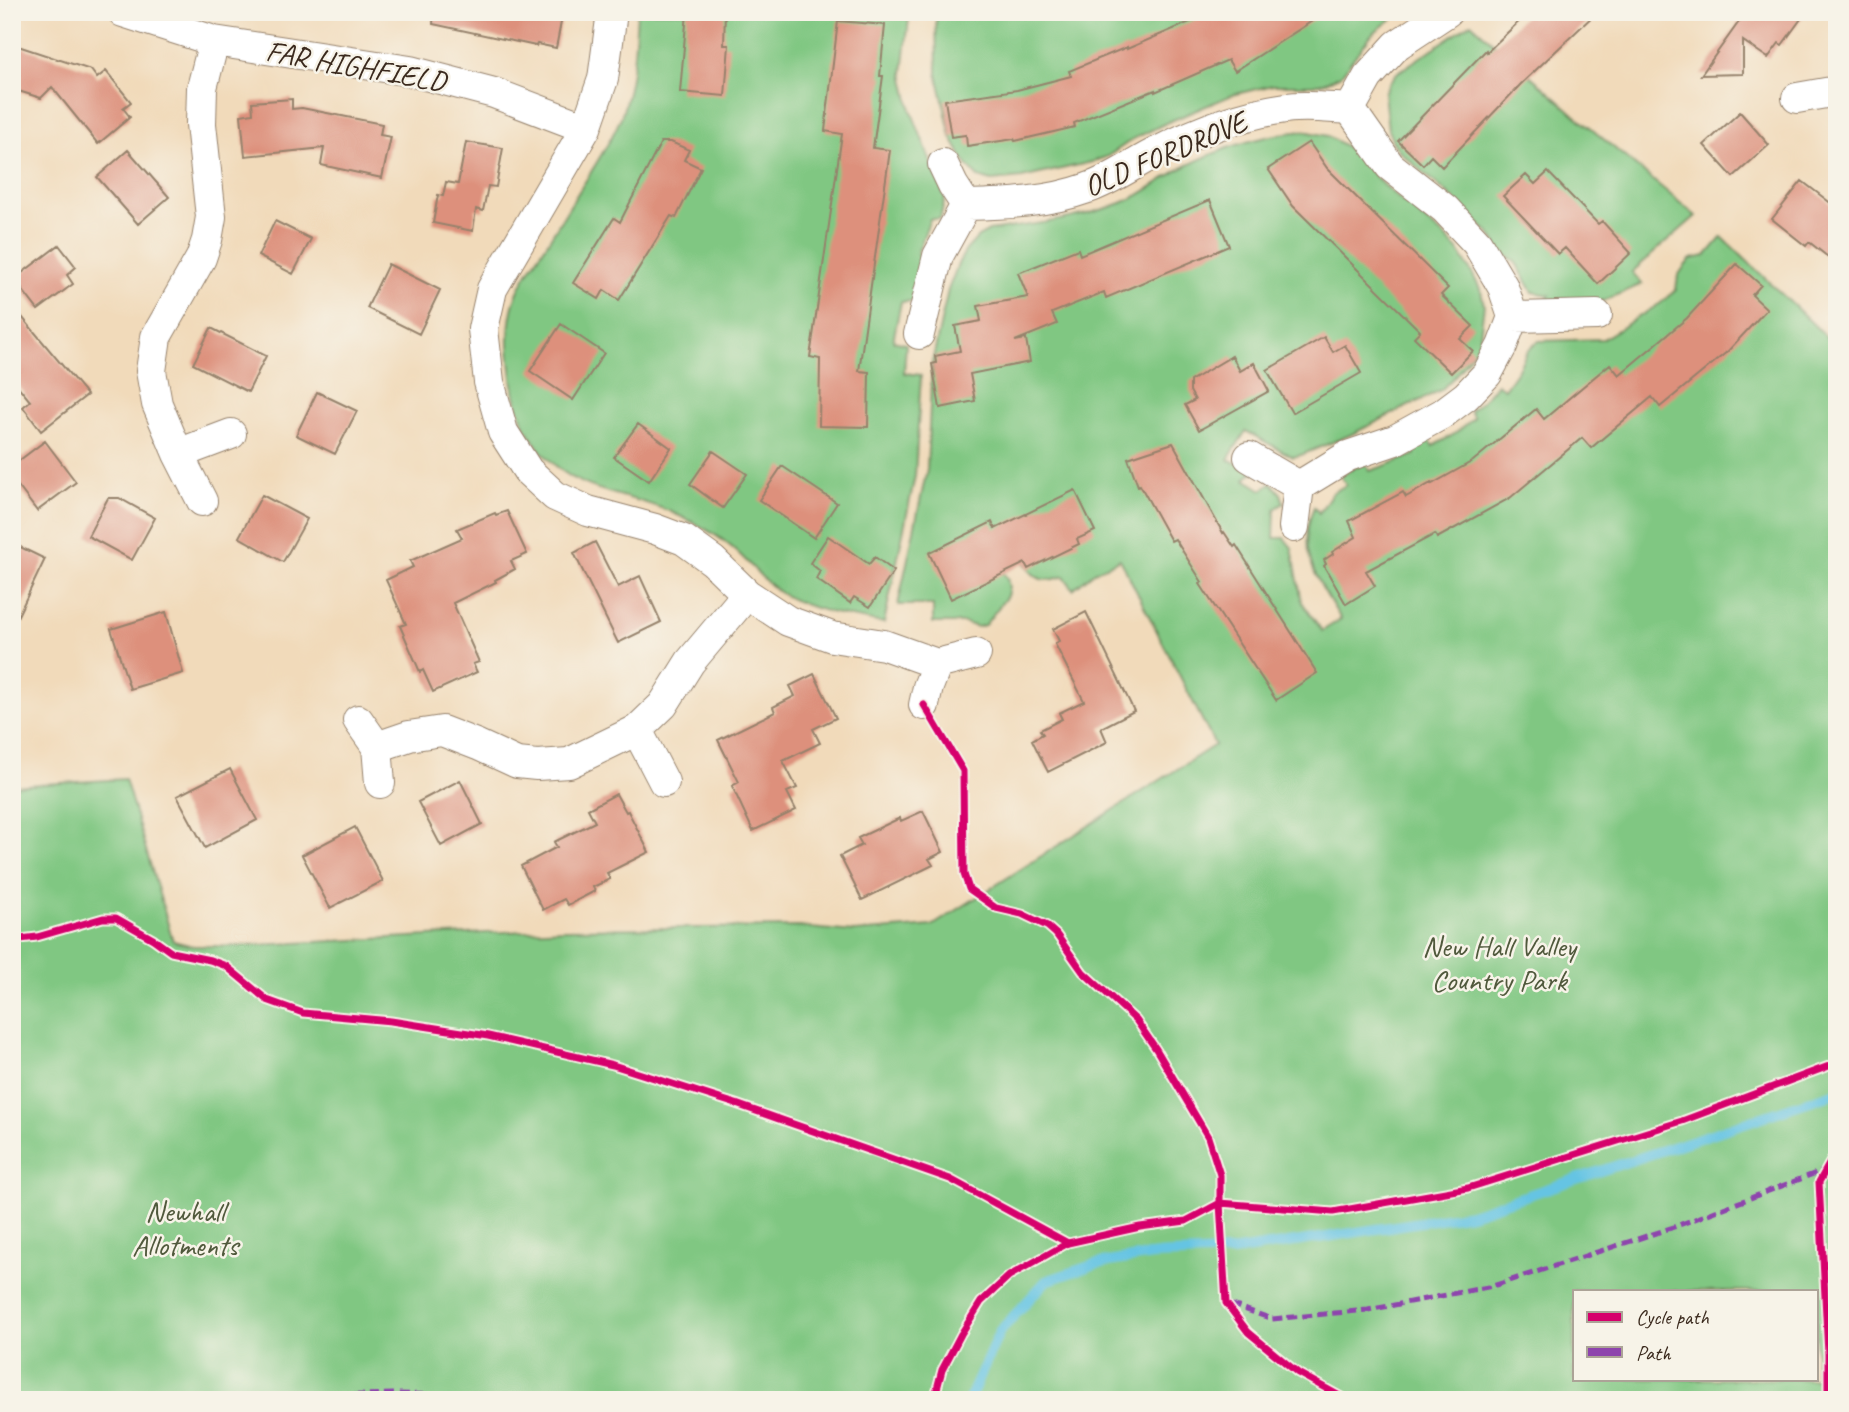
<svg xmlns="http://www.w3.org/2000/svg" width="1849" height="1412" viewBox="0 0 1849 1412" font-family="Caveat,sans-serif">
	<style>
		.green { fill: #80c782; stroke: #5e7850; stroke-width: 2; fill-rule: evenodd }
		.lines { fill: none; stroke-linecap: round; stroke-linejoin: round }
		.stream { stroke: #65c4e3; stroke-width: 10 }
		.building { fill: #dd907b }
		.minor-casing { stroke: #96826c; stroke-width: 32 }
		.minor { stroke: #fff; stroke-width: 30 }
		.quiet { stroke: #8e44ad; stroke-width: 5; stroke-dasharray: 10 5; stroke-linecap: butt }
		.cycleway-casing { stroke: #f7f3e8; stroke-width: 11 }
		.cycleway { stroke: #d6006c; stroke-width: 7 }
		.labels { text-anchor: middle; dominant-baseline: central; stroke-width: 5; stroke-linejoin: round; paint-order: stroke }
		.street-label { font-size: 30px; fill: #3b2a1e; stroke: #f7f3e8 }
		.park-label { font-size: 30px; fill: #50593c; stroke: #f7f3e8 }
	</style>
	<rect width="100%" height="100%" fill="#f7f3e8"/>
	<filter id="ink" filterUnits="userSpaceOnUse"><feTurbulence type="fractalNoise" baseFrequency=".0143" numOctaves="2"/><feDisplacementMap in="SourceGraphic" scale="14" xChannelSelector="R" yChannelSelector="G"/><feConvolveMatrix kernelMatrix="1 2 1 2 8 2 1 2 1" color-interpolation-filters="sRGB"/></filter>
	<filter id="wash" filterUnits="userSpaceOnUse"><feTurbulence type="fractalNoise" baseFrequency=".00686" numOctaves="4" result="noise"/><feDisplacementMap in="SourceGraphic" scale="28" xChannelSelector="R" yChannelSelector="G"/><feGaussianBlur stdDeviation="1.57" result="paint"/><feColorMatrix in="noise" values="0 0 0 0 0 0 0 0 0 0 0 0 0 0 0 0 0 1.4 0 .05"/><feComposite in="paint" operator="in"/></filter>
	<g filter="url(#wash)">
		<rect width="100%" height="100%" fill="#f1daba"/>
		<path class="green" d="M637,12H923L924,18H909L903,73L911,110L945,199L940,219H930L917,254L927,257L913,301L901,302L893,341L906,344L904,373L921,375L915,476L884,623C853,618 809,610 782,594C764,583 752,565 736,551C718,534 696,523 673,513C635,495 589,495 556,466C529,443 516,412 512,378C509,355 507,333 512,310C517,286 533,265 546,245C560,222 574,199 588,177C599,158 613,138 621,117C633,84 635,47 637,12Z
			M936,12H1401L1372,34L1341,75L1326,82L1313,85H1273L1232,95L1166,123L1133,139L1108,156L1092,162L1022,178L992,181L978,177L967,165L951,137L937,74Z
			M1471,23L1577,117L1696,216L1632,272L1642,284L1603,301L1579,306L1546,302L1550,295L1533,292L1516,263L1501,251L1491,235L1454,199L1401,153L1393,142L1388,130L1384,93L1389,83L1397,73Z
			M1304,131L1328,136L1350,149L1383,185L1445,237L1458,250L1473,275L1481,291L1484,305L1479,344L1454,377L1441,390L1350,435L1301,455L1293,457L1246,431L1228,459L1253,472L1245,479L1262,490L1272,483L1281,494L1284,503L1275,509L1274,538H1284L1292,548L1302,602L1322,631L1341,619C1319,583 1295,550 1314,507L1319,513L1332,493L1346,485L1340,475L1365,463L1370,471L1415,455L1412,446L1429,438L1433,446L1453,435L1474,418L1470,411L1482,401L1497,384L1504,389L1518,369L1528,350L1539,341L1603,339L1661,303L1676,290L1678,276L1684,267L1691,259L1706,256L1722,237L1837,347V1400H12V786L125,779L173,941L193,946H238L564,929L799,927L854,932L932,926L1215,745L1120,559L1094,572L1073,589L1064,576C1043,584 1034,580 1023,560L1001,570L1007,578L1009,587L1007,596L985,625L978,627L965,623H933V605H898L927,469L932,363L948,290L959,262L966,250L978,237L989,231C1036,224 1092,218 1135,197C1152,188 1168,175 1186,166C1222,148 1263,135 1304,131ZM1574,1291H1816V1379H1574Z"/>
		<g class="lines">
			<path class="stream" d="M969,1400L1000,1331L1046,1281L1096,1264L1152,1255L1232,1252L1471,1214L1837,1092"/>
		</g>
		<g id="blocks">
			<path class="building" d="M434,12H563L556,48L537,44L536,46L433,24Z
				M687,12H725L724,45H729L725,96L680,92Z
				M1213,12H1326L1235,71L1228,60L1155,92V90L1074,123L1075,127L1015,141L1014,139L967,146L966,135L951,137L945,100L1017,90L1071,76L1069,71L1127,47V49Z
				M1529,12H1597L1521,84L1442,167L1431,156L1423,165L1398,141L1486,50L1487,52Z
				M1746,12H1806L1782,45L1779,43L1768,58L1743,41V74L1701,75Z
				M838,21L885,25L880,76H883L873,148L890,150L859,371L869,372L868,427L819,426L820,359L810,357L842,134L825,131Z
				M12,44L91,70L97,78L106,71L131,102L123,108L130,117L98,144L52,87L41,98L12,89Z
				M292,99V109L302,108L382,124L380,135L391,137L382,178L321,165L324,148L245,156L241,115L253,113L252,102Z
				M1740,112L1769,145L1733,177L1704,145Z
				M466,142L503,148L496,187L488,186L483,211L476,209L473,231L433,223L438,195L443,196L446,182L458,184Z
				M661,142H671L689,150L684,160L701,168L676,218L671,216L619,300L604,290L599,299L573,283L614,218L620,222Z
				M1309,142L1327,168L1448,288L1441,295L1473,326L1460,339L1473,351L1451,373L1414,337L1420,331L1293,206L1268,169Z
				M128,150L169,197L138,224L97,177Z
				M1548,172L1598,224L1602,221L1631,253L1598,284L1565,248L1558,254L1503,196L1526,175L1535,184Z
				M1802,181L1837,208V264L1809,242L1806,246L1772,219Z
				M1210,200L1229,246L1106,298L1104,292L1052,313L1057,324L1015,341L1026,339L1030,362L970,374L975,401L940,408L932,364L936,363L935,356L960,351L955,326L981,321L978,306L1028,297L1018,273L1078,249L1080,255Z
				M275,221L311,239L293,274L258,256Z
				M59,245L76,267L67,275L73,284L38,310L14,279Z
				M388,264L440,290L419,334L367,308Z
				M1737,264L1761,285L1752,295L1767,309L1728,351L1660,407L1652,397L1591,448L1582,438L1510,498L1437,538L1435,534L1366,571L1375,586L1346,604L1324,566L1326,564L1324,560L1333,554L1332,552L1356,537L1349,521L1403,492L1406,497L1431,483L1432,484L1473,461L1536,409L1544,419L1610,364L1619,375L1687,318Z
				M12,305L87,395L41,431L23,407L30,401L12,379Z
				M561,324L604,353L573,400L530,371Z
				M211,328L266,356L248,392L193,364Z
				M1324,337L1333,352L1345,345L1361,373L1292,413L1267,370Z
				M1232,356L1240,371L1254,363L1269,391L1199,430L1185,405L1195,400L1190,391V381Z
				M317,392L357,411L335,454L296,435Z
				M638,424L671,448L649,481L614,457Z
				M45,441L76,482L37,511L12,478V466Z
				M1173,443L1223,533L1224,532L1234,547L1236,545L1317,673L1276,700L1200,584L1202,582L1175,539L1171,541L1140,485L1138,486L1128,458Z
				M713,451L747,474L723,508L690,484Z
				M782,466L837,503L814,538L759,500Z
				M1075,490L1095,531L1077,539L1079,544L1028,569L1025,563L951,599L929,553L992,522L995,529Z
				M262,495L307,519L283,562L239,537Z
				M108,498H119L155,518L132,560L88,536Z
				M507,511L527,554L511,561L515,569L495,580L496,582L453,603L479,662L473,664L477,672L433,692L423,670L420,672L400,626L406,624L386,580L413,567L410,561L462,538L457,529L495,513L496,515Z
				M828,536L869,564L875,557L894,571L870,607L854,597L850,603L816,579L820,571L810,563Z
				M595,542L618,587L640,576L661,622L618,643L574,553Z
				M12,543L45,559L12,628Z
				M166,612L183,673L130,689L111,629Z
				M1086,612L1134,711L1101,728L1107,742L1048,772L1032,740L1043,734L1040,730L1062,719L1059,713L1084,701L1055,644L1059,641L1053,629Z
				M814,674L836,718L813,729L820,743L783,761L797,788L787,792L796,810L753,831L732,786L739,782L718,740L775,712L773,707L795,696L790,686Z
				M230,769L257,820L205,848L177,796Z
				M460,780L482,824L441,846L418,802Z
				M616,794L626,812L628,811L649,852L607,873L610,879L593,887L595,891L568,905L564,899L543,910L521,866L557,847L554,842L595,822L588,809Z
				M923,811L943,852L929,859L933,865L862,900L840,856L862,845L858,838L900,818L901,821Z
				M355,827L383,881L330,908L302,855Z"/>
		</g>
	</g>
	<g filter="url(#ink)">
		<use href="#blocks" fill-opacity="0" stroke="#96826c" stroke-width="2"/>
		<g class="lines">
			<g class="minor-casing">
				<path id="minor" d="M123,12L214,41L410,71L494,93L586,128
					M612,12L603,79L586,128L492,289L483,329L489,382L503,432L528,471L555,496L588,511L655,529L684,540L713,561L747,594L788,621L832,637L884,645L937,664
					M1797,98L1837,91
					M966,205C1007,204 1049,202 1088,188C1112,180 1136,162 1159,151C1198,131 1243,114 1286,108C1306,105 1329,108 1350,109L1368,77L1397,45L1447,12
					M1513,317L1597,315
					M919,334L938,256L966,205L953,185L943,164
					M178,454L231,434
					M1249,457L1299,486L1294,527
					M1299,486L1348,456L1395,440L1442,414L1466,396L1487,374L1502,346L1513,317L1503,287L1477,243L1445,209L1390,166L1350,109
					M202,501L178,454L157,404L151,371L156,337L201,258L207,240L211,217L201,124L202,88L214,41
					M924,705L928,687L937,664L976,654
					M358,720L377,747L380,783
					M637,730L664,782
					M377,747L409,736L442,731L478,745L517,763L537,765L569,763L637,730L663,705L690,662L747,594"/>
			</g>
			<use href="#minor" class="minor"/>
			<path class="quiet" d="M1230,1304L1272,1319L1368,1310L1493,1286L1671,1228L1824,1170
				M12,1400H16
				M204,1400L393,1394L523,1396L543,1400"/>
			<g class="cycleway-casing">
				<path id="cycleway" d="M924,705L963,771L964,874L969,889L996,908L1022,914L1047,926L1056,934L1083,972L1136,1020L1156,1049L1208,1137L1220,1175V1203L1226,1303L1248,1332L1298,1373L1347,1400
					M12,940L37,937L103,918H116L153,939L171,952L210,960L226,966L267,1000L303,1013L391,1021L488,1036L613,1065L736,1104L950,1179L1068,1243
					M934,1400L942,1370L961,1334L981,1302L1009,1276L1068,1243L1140,1227L1186,1221L1220,1203L1333,1212L1468,1188L1682,1121L1837,1063
					M1828,1400V1354L1819,1182L1837,1150"/>
			</g>
			<use href="#cycleway" class="cycleway"/>
		</g>
	</g>
	<g class="labels">
		<g class="street-label">
			<text transform="translate(356 66) rotate(10)">FAR HIGHFIELD</text>
			<text transform="translate(1165 154) rotate(-23)">OLD FORDROVE</text>
		</g>
		<g class="park-label">
			<text x="1499" y="946">New Hall Valley<tspan x="1499" dy="34">Country Park</tspan></text>
			<text x="185" y="1211">Newhall<tspan x="185" dy="34">Allotments</tspan></text>
		</g>
	</g>
	<rect width="1849" height="1412" fill="none" stroke="#f7f3e8" stroke-width="42"/>
	<rect x="1573" y="1290" width="245" height="91" fill="#f7f3e8" stroke="#aca397" stroke-width="2"/>
	<rect x="1587" y="1312" width="35" height="10" fill="#d6006c" stroke="#aca397" stroke-width="2"/>
	<text x="1636" y="1324" font-size="21" fill="#3b2a1e">Cycle path</text>
	<rect x="1587" y="1347" width="35" height="10" fill="#8e44ad" stroke="#aca397" stroke-width="2"/>
	<text x="1636" y="1360" font-size="21" fill="#3b2a1e">Path</text>
</svg>
